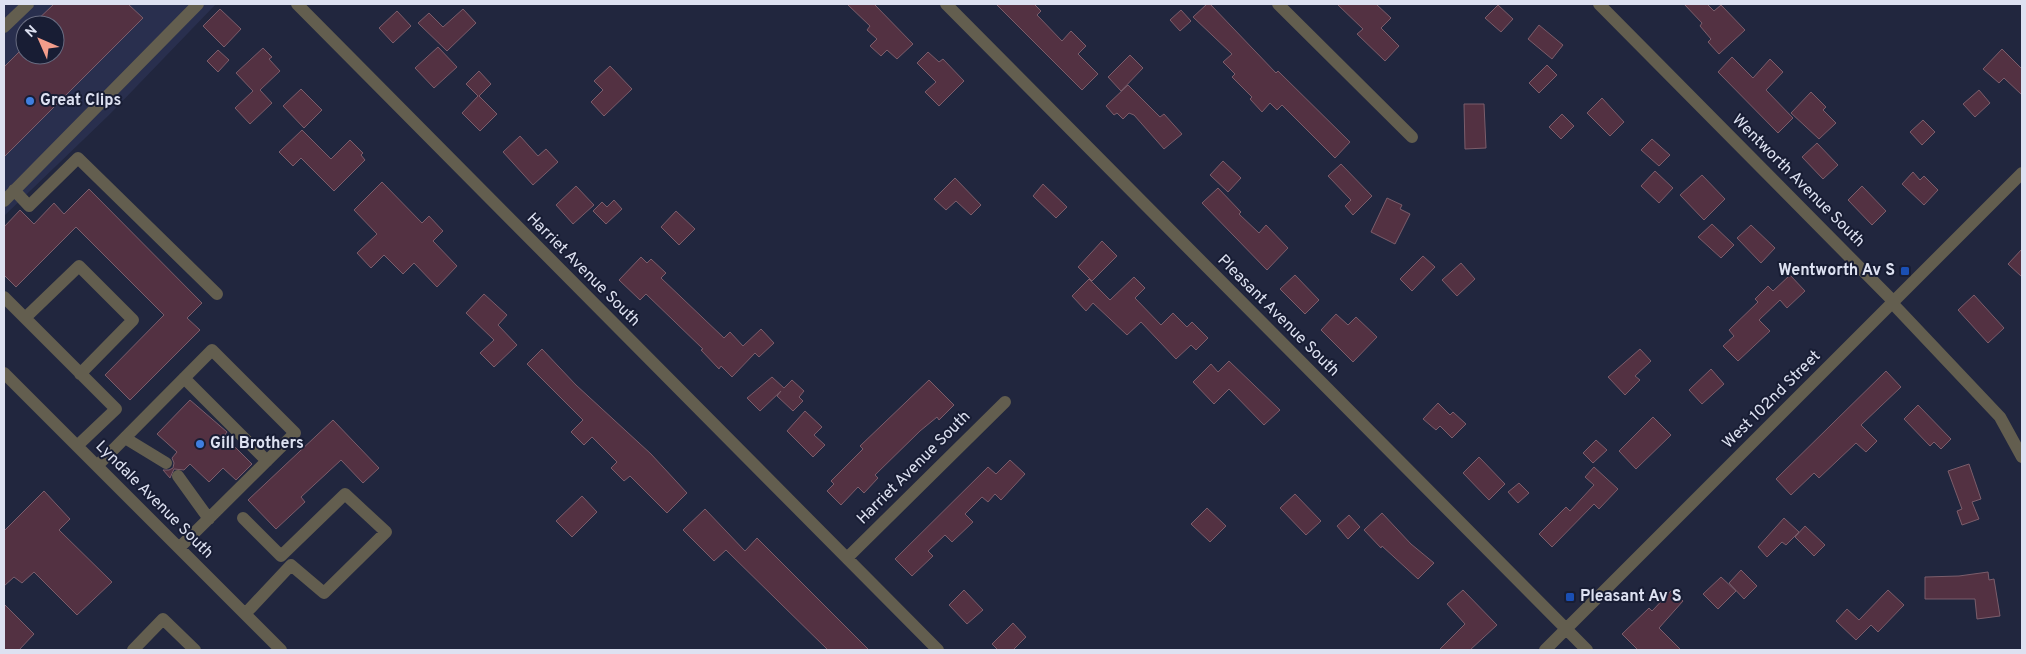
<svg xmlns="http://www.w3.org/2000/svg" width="2026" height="654" viewBox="0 0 2026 654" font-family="Overpass,sans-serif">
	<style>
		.built { fill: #292f4e; fill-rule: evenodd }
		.building { fill: #533142; stroke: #7b5d6b }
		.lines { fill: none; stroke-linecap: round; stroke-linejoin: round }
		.minor { stroke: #635e4f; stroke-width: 12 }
		.shop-dot { fill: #3f7fe0; stroke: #181d34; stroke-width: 2 }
		.transit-dot { fill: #1a4fb4; stroke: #181d34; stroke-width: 2 }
		.labels { text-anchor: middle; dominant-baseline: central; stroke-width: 4; stroke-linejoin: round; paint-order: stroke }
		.poi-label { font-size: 16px; font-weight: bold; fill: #dde1f1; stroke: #181d34; text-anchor: start }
		.street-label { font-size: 16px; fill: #dde1f1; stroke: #181d34 }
	</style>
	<rect width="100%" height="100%" fill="#21263e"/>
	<path class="built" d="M4,4H216L109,115L4,216ZM25,25H55V55H25Z"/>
	<path class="building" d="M54,4H128L143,18L4,157V67L25,46V55H55V25H32Z
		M847,4H874L913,44L897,59L887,50L881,56L870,46L877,39L867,30L870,26Z
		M996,4H1034L1041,11L1037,15L1062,41L1071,31L1086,46L1078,54L1098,74L1082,90Z
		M1207,4H1210L1276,73L1278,71L1350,142L1335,158L1282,105L1277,110L1270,103L1262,112L1250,99L1252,97L1232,77L1235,74L1223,62L1232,54L1193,17Z
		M1337,4H1376L1391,18L1381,28L1399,46L1385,61L1357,34L1363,29Z
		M1684,4H1707L1714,11L1721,5L1745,30L1719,54L1708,42L1711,39L1700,26L1702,23Z
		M1498,5L1513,19L1501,32L1485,18Z
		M220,9L241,29L224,47L203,26Z
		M463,9L476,23L447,51L418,23L429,13L443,27Z
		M1181,10L1191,21L1180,31L1170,20Z
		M397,11L411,26L393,43L379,28Z
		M1539,25L1563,45L1552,59L1528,39Z
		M438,47L457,67L434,88L415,68Z
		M263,48L272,57L269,59L280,71L260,90L272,103L250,124L235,108L253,91L236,73Z
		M2002,49L2022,69V95L2004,78L1999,83L1983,69Z
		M218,50L229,60L218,72L207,61Z
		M928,52L939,62L943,59L964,81L939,106L925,92L936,82L917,63Z
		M1130,55L1143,68L1121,91L1108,77Z
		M1732,57L1753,78L1770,59L1783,72L1766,90L1793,118L1778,133L1718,72Z
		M1547,65L1557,75L1539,93L1529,83Z
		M610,66L632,89L604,116L591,102L603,90L594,81Z
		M479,71L491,84L479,96L497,114L480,131L462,113L478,96L466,84Z
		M1128,85L1160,117L1164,114L1182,134L1164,149L1134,115L1129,113L1123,119L1117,113L1114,115L1106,106Z
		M301,89L322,110L304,128L283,106Z
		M1979,90L1990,103L1975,117L1963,104Z
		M1811,92L1826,107L1823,110L1836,123L1819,139L1791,113Z
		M1602,98L1624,122L1610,136L1587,113Z
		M1464,104H1484L1486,148L1465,149Z
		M1562,114L1574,126L1561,139L1549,127Z
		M1923,120L1935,132L1922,145L1910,132Z
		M302,130L331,159L350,140L363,153L361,155L365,160L334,191L301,158L293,166L279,152Z
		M520,136L538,156L546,149L558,162L533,185L503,152Z
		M1652,139L1670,155L1659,166L1641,150Z
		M1817,143L1838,165L1823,179L1802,157Z
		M1223,161L1241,178L1228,192L1210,175Z
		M1341,164L1372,196L1353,215L1345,206L1351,200L1328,176Z
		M1655,171L1673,188L1659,203L1641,186Z
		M1913,172L1920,180L1924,176L1938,190L1924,205L1902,184Z
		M1702,175L1725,199L1704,220L1680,195Z
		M955,178L981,205L971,215L956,201L946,210L934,199Z
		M382,182L422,223L429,216L443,231L433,241L457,266L437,287L414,263L403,274L384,255L371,268L357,253L377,234L354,210Z
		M1043,184L1067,207L1056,218L1033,196Z
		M576,186L594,205L573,224L556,205Z
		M1862,186L1886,211L1872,225L1848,200Z
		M1218,188L1241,212L1239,214L1259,233L1266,225L1288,248L1267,270L1202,203Z
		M89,189L202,303L187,318L200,330L130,400L105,375L164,315L76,227L16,287L4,275V227L20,210L34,224L54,203L64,214Z
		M1387,198L1402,205L1400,209L1410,214L1395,244L1371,232Z
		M614,200L622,209L606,224L593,211L602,202L607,207Z
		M676,211L695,229L679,245L661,227Z
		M1712,224L1734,245L1721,258L1698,237Z
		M1751,225L1775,248L1761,263L1737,238Z
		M1102,241L1117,256L1092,281L1078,267Z
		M2022,249V277L2008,264Z
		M1423,256L1435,267L1412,291L1400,279Z
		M641,257L647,263L651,259L666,273L661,278L724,338L730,332L743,346L761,329L774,343L759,357L755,353L732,377L721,366L719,369L701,350L703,349L646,294L640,300L619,280Z
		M1461,263L1475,279L1457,296L1442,280Z
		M1295,275L1319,300L1305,314L1280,289Z
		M1790,275L1805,291L1787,308L1780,300L1759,320L1770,331L1738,361L1723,346L1734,336L1729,330L1758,302L1755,299L1768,286L1773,291Z
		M1134,277L1145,288L1135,298L1161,325L1173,313L1187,327L1192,322L1208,338L1196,350L1191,345L1176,359L1141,322L1127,335L1093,303L1086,311L1072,296L1089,279L1110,300Z
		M484,294L507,315L498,325L517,345L494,367L480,353L494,340L466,313Z
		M1974,295L2004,328L1988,343L1958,310Z
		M1336,314L1348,325L1356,317L1377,337L1353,362L1321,330Z
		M542,349L576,385L651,454L687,493L667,513L630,476L624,481L611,468L617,462L592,437L584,445L571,432L583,420L527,364Z
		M1640,349L1651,361L1635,376L1640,380L1625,395L1608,377Z
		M1229,361L1280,410L1264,425L1229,389L1214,404L1193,382L1211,364L1218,372Z
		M1711,369L1724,384L1702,404L1689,390Z
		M1886,371L1901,387L1861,425L1877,441L1866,452L1856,443L1819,478L1814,473L1791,495L1776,479Z
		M772,377L784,388L792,380L804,391L799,397L803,401L793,411L777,396L781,391L760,411L747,398Z
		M929,380L954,405L939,420L937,417L920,431L875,475L878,478L864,493L858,487L841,505L827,491L834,484L831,481L863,449L860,446Z
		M190,400L227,432L224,436L252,464L236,480L223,468L209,482L190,464L184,470L174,469L170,478L163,470H169L173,468L174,463L172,458L177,452L157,434Z
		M1438,403L1450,415L1453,412L1466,424L1452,438L1440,426L1436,430L1423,419Z
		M1918,405L1951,439L1941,449L1934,442L1930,446L1904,419Z
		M805,411L822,427L814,435L825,445L813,457L787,431Z
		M1653,417L1671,435L1636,469L1619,451Z
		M333,420L379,468L363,483L341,460L301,497L305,502L276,529L248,500Z
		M1596,440L1607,450L1593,463L1583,453Z
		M1479,457L1505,484L1489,500L1463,473Z
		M1010,460L1025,474L1001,500L995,494L988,502L982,497L965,514L973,522L952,542L945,535L928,551L933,556L912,576L895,559L988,467L996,474Z
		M1969,464L1981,499L1972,502L1979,519L1962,525L1957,511L1962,509L1948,471Z
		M1594,467L1618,489L1599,509L1594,504L1552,547L1539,534L1566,507L1570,511L1594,485L1585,477Z
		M1519,483L1529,493L1518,503L1508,492Z
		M44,491L70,519L59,530L112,582L77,615L34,572L22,583L14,577L4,586V531Z
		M1295,494L1321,521L1306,535L1280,508Z
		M582,496L597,512L572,537L556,521Z
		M1207,508L1226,526L1210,542L1191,524Z
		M705,509L745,551L757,538L869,650H828L726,550L714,561L683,530Z
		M1382,513L1411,544L1434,563L1418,579L1382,546L1381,548L1364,530Z
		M1349,515L1360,527L1348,539L1337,526Z
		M1784,518L1799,532L1786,545L1782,542L1767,557L1758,547Z
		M1805,526L1825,545L1814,556L1795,537Z
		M1741,570L1757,586L1744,599L1729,583Z
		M1988,572L1989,580L1994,579L2000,616L1977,619L1975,599H1925V577L1959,576Z
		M1721,577L1736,591L1718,609L1703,594Z
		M964,590L983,610L967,624L949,605Z
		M1463,590L1497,625L1470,650H1439L1465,624L1447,604Z
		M1672,590L1683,601L1659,628L1681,650H1638L1622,634L1649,608L1652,611Z
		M1888,590L1904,605L1878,632L1871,625L1856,640L1836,621L1847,609L1859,620Z
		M4,604L34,634L19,650H4Z
		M1013,623L1026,637L1013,650H998L992,644Z"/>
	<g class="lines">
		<path class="minor" d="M297,4L938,650
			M946,4L1587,650
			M1278,4L1412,137
			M1599,4L1894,302L1895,306L2000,417L2022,457
			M4,27L28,4
			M14,190L29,206L78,158L217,294
			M4,201L198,4
			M4,297L116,409L77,446
			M25,318L79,266L133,320L80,374
			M4,373L281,650
			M184,378L267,461
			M125,438L166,463
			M97,466L212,350L295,433L179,548
			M178,476L209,519
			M243,518L281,556L345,494L386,532L324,593L291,565L245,614
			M847,558L1005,402
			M133,650L163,619L195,650
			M1545,650L2022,173"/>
	</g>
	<g class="shop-dot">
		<circle cx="30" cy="101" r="5"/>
		<circle cx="200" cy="444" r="5"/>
	</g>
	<g class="transit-dot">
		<rect x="1900" y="266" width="10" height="10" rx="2.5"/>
		<rect x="1565" y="592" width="10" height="10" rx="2.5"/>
	</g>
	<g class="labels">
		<g class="poi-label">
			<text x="40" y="101">Great Clips</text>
			<text x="1895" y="271" text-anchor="end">Wentworth Av S</text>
			<text x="210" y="444">Gill Brothers</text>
			<text x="1580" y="597">Pleasant Av S</text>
		</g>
		<g class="street-label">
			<text transform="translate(1798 181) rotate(45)">Wentworth Avenue South</text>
			<text transform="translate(583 270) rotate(45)">Harriet Avenue South</text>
			<text transform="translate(1278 316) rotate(45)">Pleasant Avenue South</text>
			<text transform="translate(1772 400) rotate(-45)">West 102nd Street</text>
			<text transform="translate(914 468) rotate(-45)">Harriet Avenue South</text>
			<text transform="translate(154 500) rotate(45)">Lyndale Avenue South</text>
		</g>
	</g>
	<rect width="2026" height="654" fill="none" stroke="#dde1f1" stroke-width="10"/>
	<g transform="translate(40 40) rotate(315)"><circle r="24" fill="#181d34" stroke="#676b80"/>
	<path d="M0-4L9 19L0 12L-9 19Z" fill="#f49d8b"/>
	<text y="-8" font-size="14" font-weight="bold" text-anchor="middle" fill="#dde1f1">N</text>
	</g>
</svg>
